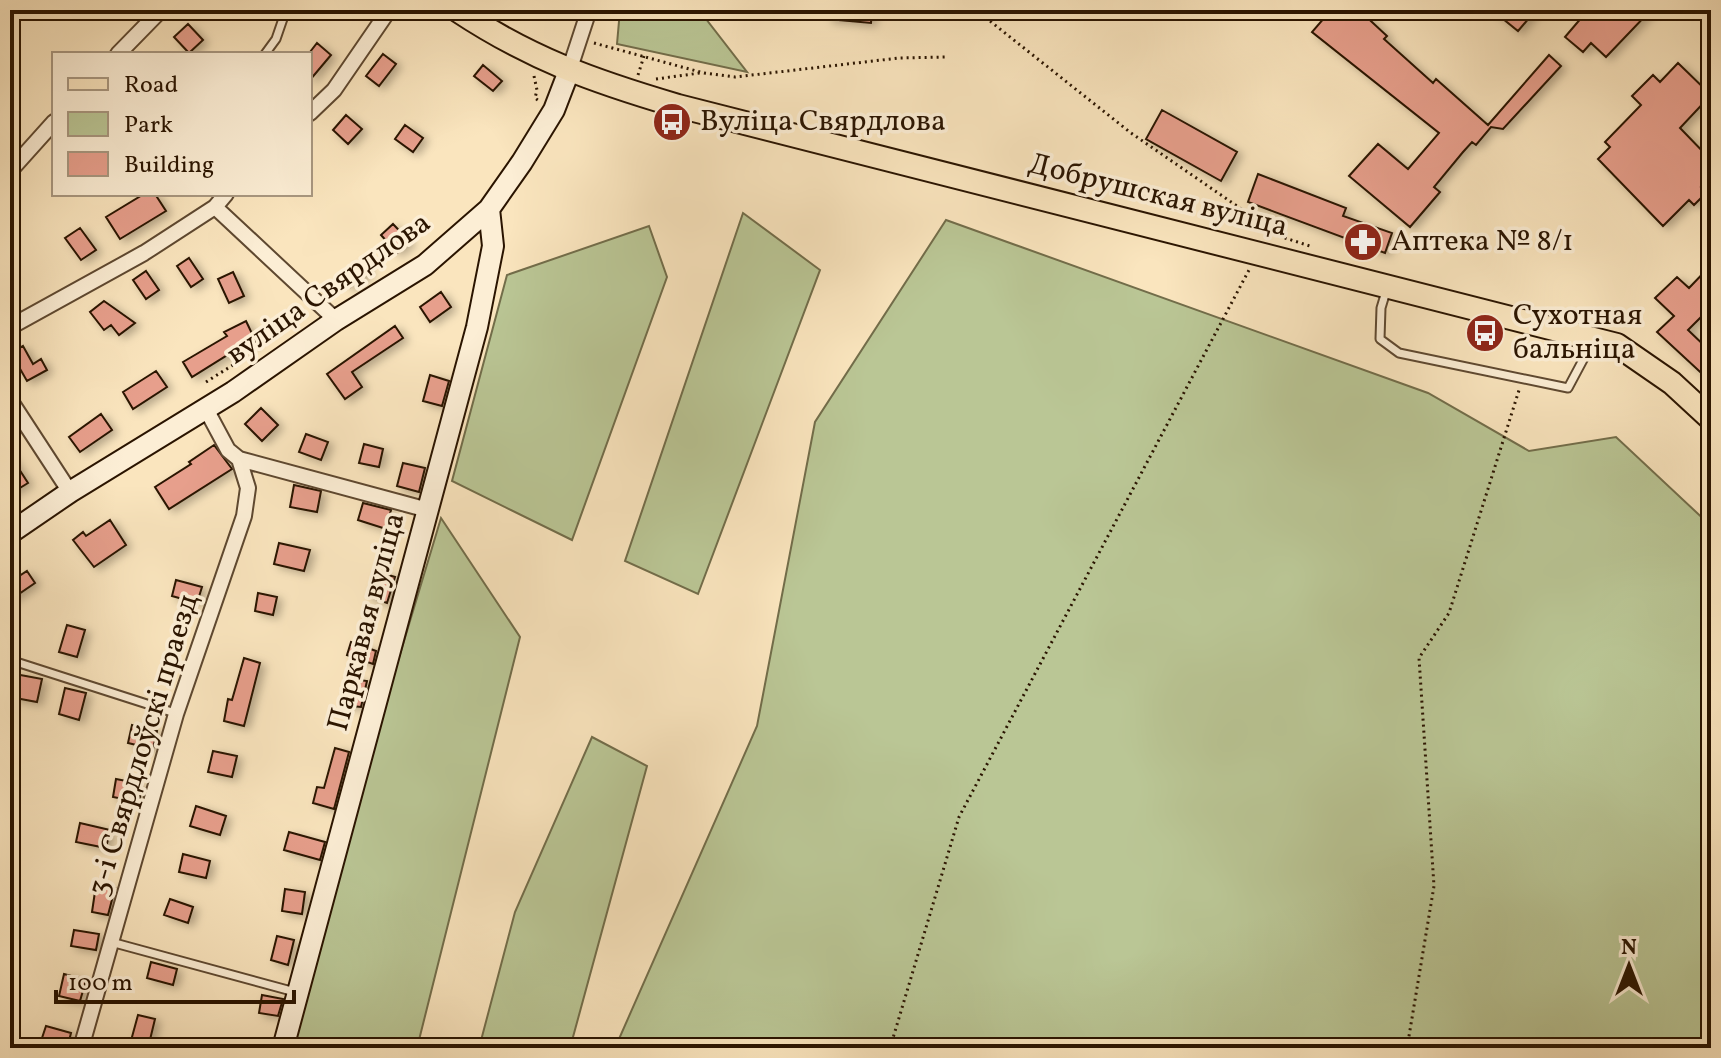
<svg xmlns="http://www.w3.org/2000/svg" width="1721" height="1058" viewBox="0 0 1721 1058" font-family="Vollkorn,serif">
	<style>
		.green { fill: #bac695; stroke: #726d4a; stroke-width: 2 }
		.building { fill: #e79f8c; stroke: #2a1400; stroke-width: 2; filter: url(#shadow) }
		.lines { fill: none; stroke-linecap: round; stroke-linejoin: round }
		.lane-casing { stroke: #5e4830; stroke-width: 11 }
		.street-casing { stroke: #5e4830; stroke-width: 18 }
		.secondary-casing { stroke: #2a1400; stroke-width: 24 }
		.primary-casing { stroke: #2a1400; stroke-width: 26 }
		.path { stroke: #2a1400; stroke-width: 3; stroke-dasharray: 2 4; stroke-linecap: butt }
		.lane { stroke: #fceed5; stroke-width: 7 }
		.street { stroke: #fceed5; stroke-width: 14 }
		.secondary { stroke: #fceed5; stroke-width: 20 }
		.primary { stroke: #fae5be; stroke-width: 22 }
		.labels { text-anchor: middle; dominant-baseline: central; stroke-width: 7; stroke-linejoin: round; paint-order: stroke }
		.poi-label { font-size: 30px; fill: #2a1400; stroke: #fceed5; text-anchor: start }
		.street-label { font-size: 30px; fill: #2a1400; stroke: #fceed5 }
	</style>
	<defs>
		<filter id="shadow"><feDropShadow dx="5" dy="3" stdDeviation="4" flood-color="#0004"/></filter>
	</defs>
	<rect width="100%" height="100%" fill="#fae5be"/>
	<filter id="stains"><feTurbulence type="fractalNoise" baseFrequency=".0025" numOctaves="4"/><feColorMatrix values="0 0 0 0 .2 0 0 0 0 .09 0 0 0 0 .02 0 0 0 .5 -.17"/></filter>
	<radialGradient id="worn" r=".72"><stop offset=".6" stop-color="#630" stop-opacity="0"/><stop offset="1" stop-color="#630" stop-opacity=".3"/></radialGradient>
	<path class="green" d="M620,10H699L747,72L617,44Z
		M743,213L820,270L698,594L625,561Z
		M946,220L1428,393L1529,451L1616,437L1711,526V1048H615L757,726L815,422Z
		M649,226L667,277L572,540L452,481L507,275Z
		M441,518L520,637L417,1048H293L370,754Z
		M592,737L647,766L570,1048H479L515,912Z"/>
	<path class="building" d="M829,10H872L871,23L828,19Z
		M1331,10H1359L1387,36L1384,39L1433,83L1436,79L1488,125L1549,55L1561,66L1503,129L1491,127L1476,145L1472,142L1463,152L1434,187L1440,192L1410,227L1349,176L1378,144L1408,169L1439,133L1312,32Z
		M1492,10H1536L1518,31Z
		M1588,10H1651L1606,57L1591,43L1583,52L1565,37Z
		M188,24L203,40L189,53L174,37Z
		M317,43L331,55L310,80V52Z
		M383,54L396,64L379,86L366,76Z
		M1678,63L1711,95L1680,128L1711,160V177L1701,187L1707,192L1694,205L1689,200L1663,226L1598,159L1610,147L1605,142L1641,105L1632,96L1653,75L1660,82Z
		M483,65L502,81L493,91L474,76Z
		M1162,110L1237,152L1221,181L1146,139Z
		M346,115L362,129L348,144L333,130Z
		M405,125L423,138L413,152L395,139Z
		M1258,174L1346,208L1343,216L1392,233L1385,253L1248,202Z
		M144,194H155L166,211L120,239L106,217Z
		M393,224L410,242L397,253L381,235Z
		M80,228L96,250L81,260L65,238Z
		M189,258L203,279L191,287L177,266Z
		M360,261L369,271L350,287L342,278Z
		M1711,265V307L1688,330L1711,352V382L1657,332L1674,316L1655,298L1677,277L1689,288Z
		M146,271L159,290L146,299L133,280Z
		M233,272L244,296L229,303L218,279Z
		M441,292L451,307L430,322L420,307Z
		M104,301L135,323L119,335L111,325L104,330L90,312Z
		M246,321L256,342L226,356L192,377L183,362L227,336L224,332Z
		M395,326L403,338L352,372L362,387L345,399L327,374Z
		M23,346L33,364L41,359L47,370L27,381L11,353Z
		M156,371L167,387L133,409L123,392Z
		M430,375L449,381L442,406L423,401Z
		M261,408L278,425L262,441L245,424Z
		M101,414L112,430L80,452L69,437Z
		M306,434L328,442L321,460L299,452Z
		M364,444L383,449L379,467L359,463Z
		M214,445L232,469L169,509L155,487L191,464L189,462Z
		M10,455L28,483L10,494Z
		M403,463L425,468L419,492L397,486Z
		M294,485L321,491L317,512L290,507Z
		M363,503L391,510L386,529L358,520Z
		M110,520L126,545L94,567L73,540L83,532L86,536Z
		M279,543L310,550L304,571L274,564Z
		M27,571L35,583L10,600V582Z
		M375,571L395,577L387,603L367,596Z
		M176,580L202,587L197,603L172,596Z
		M258,593L277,597L273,615L255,611Z
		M67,625L85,630L77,657L59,652Z
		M351,642L376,651L373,664L347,655Z
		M244,658L260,663L244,726L224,721L228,699L232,700Z
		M15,674L42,679L37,702L10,697Z
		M346,678L367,681L361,707L342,705Z
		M65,688L86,693L79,720L59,714Z
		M132,725L157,731L153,749L128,743Z
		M335,748L349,752L334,809L313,803L317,787L324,788Z
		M213,751L237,756L232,777L208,772Z
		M116,779L142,784L139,802L113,797Z
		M196,806L226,816L220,835L190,826Z
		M80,823L110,830L106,848L76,842Z
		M289,832L325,842L320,860L284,850Z
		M183,854L210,861L206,878L179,872Z
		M96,885L115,888L108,915L92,912Z
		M285,889L305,892L302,914L282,911Z
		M170,899L193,907L188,923L164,915Z
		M74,930L99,934L96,950L71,946Z
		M277,936L294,940L288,965L271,960Z
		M151,962L177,969L173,985L147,978Z
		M64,974L86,980L80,1001L59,996Z
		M262,995L283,999L278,1016L259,1013Z
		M138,1015L155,1019L148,1048H129Z
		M46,1026L71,1033L68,1045L42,1038Z"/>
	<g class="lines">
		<g class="lane-casing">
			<path id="lane" d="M265,54L276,39L286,10
				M1387,288L1381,308L1380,339L1399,353L1568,388L1592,343
				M10,660L175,713
				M111,942L295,992"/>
		</g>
		<g class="street-casing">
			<path id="street" d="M118,54L161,10
				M569,71L589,10
				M310,113L334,90L389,10
				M10,171L54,122
				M215,207L336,320
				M10,327L144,253L215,207L226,194
				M10,400L70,492
				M206,409L228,450L239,459L428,510
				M81,1048L176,714L244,516L248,488L239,459"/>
		</g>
		<g class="secondary-casing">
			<path id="secondary" d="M10,533L70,492L233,392L336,320L425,265L489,209L522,162L554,110L569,71
				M283,1048L477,327L493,246L489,209"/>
		</g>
		<g class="primary-casing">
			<path id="primary" d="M457,10C531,59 593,81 678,106L1617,345L1672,383L1711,419"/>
		</g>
		<path class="path" d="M976,10L1131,133L1282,237L1313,247
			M594,43L704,73L735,77L899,58L945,57
			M638,75L644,56
			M534,76L537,90L535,98L539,101
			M656,79L700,73
			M206,382L244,358
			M890,1048L959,817L1249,270
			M1407,1048L1434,886L1419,658L1449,613L1520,387"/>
		<use href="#lane" class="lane"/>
		<use href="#street" class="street"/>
		<use href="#secondary" class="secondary"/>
		<use href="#primary" class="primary"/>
	</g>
	<defs>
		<g id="bus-disc" transform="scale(2)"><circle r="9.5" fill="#8f2418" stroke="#fceed5"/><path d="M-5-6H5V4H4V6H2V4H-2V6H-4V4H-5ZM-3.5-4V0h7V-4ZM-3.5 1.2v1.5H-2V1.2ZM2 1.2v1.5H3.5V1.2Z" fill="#fff"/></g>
		<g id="pharmacy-disc" transform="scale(2)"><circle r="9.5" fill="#8f2418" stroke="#fceed5"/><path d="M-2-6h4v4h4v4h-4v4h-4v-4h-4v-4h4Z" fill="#fff"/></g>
	</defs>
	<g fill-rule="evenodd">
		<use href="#bus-disc" x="672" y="122"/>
		<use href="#pharmacy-disc" x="1363" y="242"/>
		<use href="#bus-disc" x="1485" y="333"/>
	</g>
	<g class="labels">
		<g class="poi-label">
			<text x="700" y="122">Вуліца Свярдлова</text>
			<text x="1391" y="242">Аптека № 8/1</text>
			<text x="1513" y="316">Сухотная<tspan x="1513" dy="34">бальніца</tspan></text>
		</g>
		<g class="street-label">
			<text transform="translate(1158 196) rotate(14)">Добрушская вуліца</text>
			<text transform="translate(329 289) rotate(-35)">вуліца Свярдлова</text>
			<text transform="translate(367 622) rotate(-75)">Паркавая вуліца</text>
			<text transform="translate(144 745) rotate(-73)">3-і Свярдлоўскі праезд</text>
		</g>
	</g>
	<rect width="1721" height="1058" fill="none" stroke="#fae5be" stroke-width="40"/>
	<rect x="12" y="12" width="1697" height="1034" fill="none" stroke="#2a1400" stroke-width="4"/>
	<rect x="20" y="20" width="1681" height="1018" fill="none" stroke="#2a1400" stroke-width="2"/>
	<rect x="52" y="52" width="260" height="144" fill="#fceed5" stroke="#a89780" stroke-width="2"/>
	<rect x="68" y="78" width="40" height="12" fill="#fae5be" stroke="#a89780" stroke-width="2"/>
	<text x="124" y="92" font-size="24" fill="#2a1400">Road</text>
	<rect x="68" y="112" width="40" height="24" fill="#bac695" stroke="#a89780" stroke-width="2"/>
	<text x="124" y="132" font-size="24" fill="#2a1400">Park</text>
	<rect x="68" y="152" width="40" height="24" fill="#e79f8c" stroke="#a89780" stroke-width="2"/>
	<text x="124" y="172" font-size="24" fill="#2a1400">Building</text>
	<g transform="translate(1629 966)" stroke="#fceed5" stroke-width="6" paint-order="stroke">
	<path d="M0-6L14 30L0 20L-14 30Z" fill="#2a1400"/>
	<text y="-12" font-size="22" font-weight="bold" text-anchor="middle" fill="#2a1400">N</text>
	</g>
	<path d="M56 990v12h238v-12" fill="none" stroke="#2a1400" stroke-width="4"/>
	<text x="68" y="990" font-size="24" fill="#2a1400" stroke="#fceed5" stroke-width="6" paint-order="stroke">100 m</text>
	<rect width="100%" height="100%" filter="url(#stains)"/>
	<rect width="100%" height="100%" fill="url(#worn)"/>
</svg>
